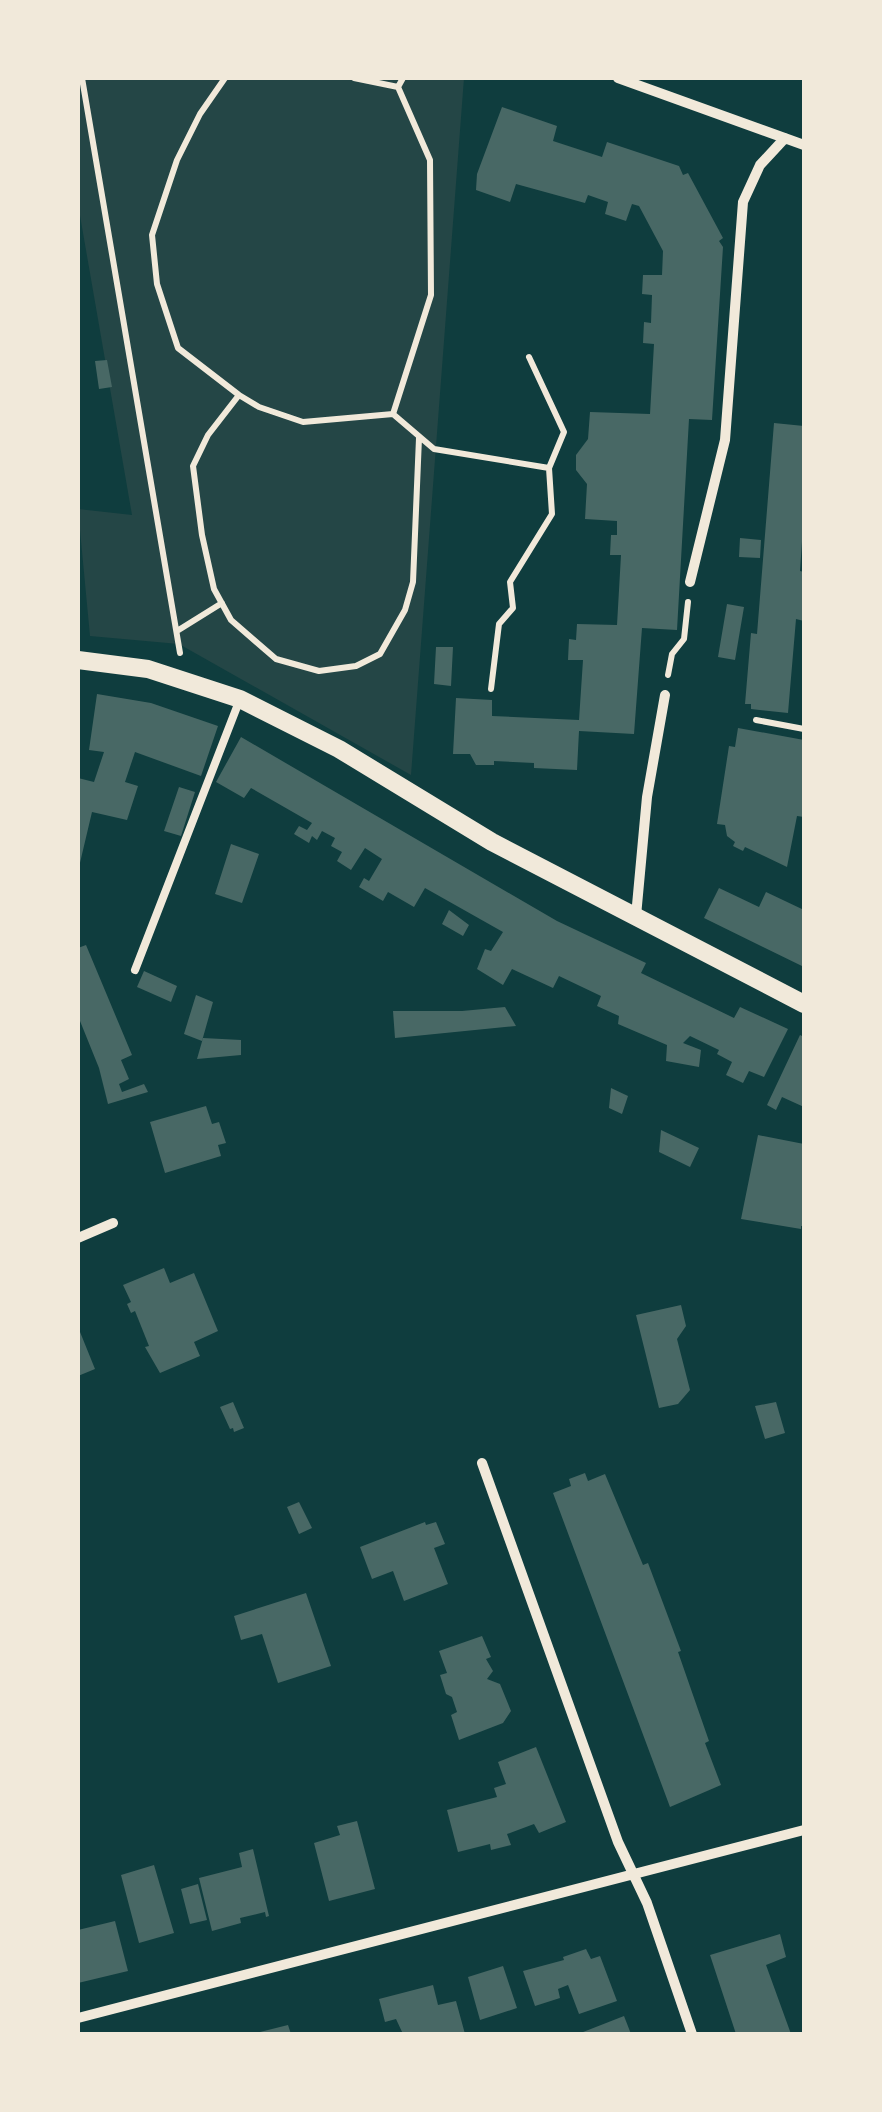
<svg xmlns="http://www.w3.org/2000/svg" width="882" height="2112" viewBox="0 0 882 2112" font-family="'IBM Plex Serif',serif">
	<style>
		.green { fill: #244646 }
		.building { fill: #486865 }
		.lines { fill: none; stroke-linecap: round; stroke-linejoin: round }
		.path { stroke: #f1e9da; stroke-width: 6 }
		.service { stroke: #f1e9da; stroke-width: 8 }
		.minor { stroke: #f1e9da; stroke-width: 10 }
		.tertiary { stroke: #f1e9da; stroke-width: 18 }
	</style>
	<rect width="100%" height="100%" fill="#0f3d3e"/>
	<path class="green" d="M78,78H464L411,775L179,644L90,636L78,509L132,515L78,204Z"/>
	<path class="building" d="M502,107L557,126L553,141L602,157L607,142L679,166L683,175L688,173L723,238L719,241L723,247L712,420L689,419L677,630L642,628L634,734L579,731L577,770L534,768V763L494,761V765H476L470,754H453L456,698L492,700V716L579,720L583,660H568L569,639L576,640L577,624L617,625L621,555H610L611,535H617V521L585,519L587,484L576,470V455L588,439L590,412L650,414L654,344L643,343L644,322L651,323L652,295L642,294L643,275H662L663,251L639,206L632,204L626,221L605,214L608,202L588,195L585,203L516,184L510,202L476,190L477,174Z
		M107,360L112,387L99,389L95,361Z
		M774,423L804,426V512L800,571L804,572V621L796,619L788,713L751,709V704H745L751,633L757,634Z
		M740,538L761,540L760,558L739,557Z
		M727,604L744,607L735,660L718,657Z
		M436,647H453L451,686L434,684Z
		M97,694L151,703L218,726L201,776L135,752L125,782L138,786L127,820L92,812L79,867L78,778L94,782L104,752L89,750Z
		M738,728L804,740V817L797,816L787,867L745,847L743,851L733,846L735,842L727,836L725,825L717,824L729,746L735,747Z
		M241,737L557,921L646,963L641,973L734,1018L740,1007L788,1029L764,1077L749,1071L743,1083L726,1075L732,1062L717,1054L719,1050L690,1036L683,1043L701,1050L699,1067L666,1061L667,1045L618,1024L619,1016L597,1006L601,996L559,976L553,988L512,969L503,985L477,969L485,949L491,951L503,932L425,888L414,907L388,892L383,901L359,887L364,878L369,881L382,859L365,848L351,870L337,861L342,852L331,846L335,838L322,831L317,840L312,836L309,843L294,834L299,826L307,830L312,823L251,788L244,798L216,782Z
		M179,787L195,792L181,836L164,831Z
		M231,844L259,854L242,903L215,894Z
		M719,888L759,907L766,892L804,910V967L704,918Z
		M449,910L469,925L463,936L442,924Z
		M86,945L132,1055L121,1060L129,1079L119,1084L122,1092L144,1084L148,1092L108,1104L99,1068L78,1016V948Z
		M144,971L177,986L171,1002L137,987Z
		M196,995L213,1002L202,1041L184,1034Z
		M505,1007L516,1026L395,1038L393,1011H462Z
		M800,1035L804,1037V1107L782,1097L776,1110L767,1105Z
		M203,1038L241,1040V1055L197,1059Z
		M611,1088L628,1096L622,1114L609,1108Z
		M206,1106L212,1124L219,1122L226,1143L218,1145L221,1156L165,1173L150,1122Z
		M661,1130L699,1148L690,1167L659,1152Z
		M758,1135L804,1144V1226H801V1229L741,1219Z
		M164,1268L170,1283L194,1273L218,1331L194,1342L200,1356L160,1373L145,1347L149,1346L135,1311L131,1313L127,1304L131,1302L123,1285Z
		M681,1305L686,1326L677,1339L690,1390L678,1404L659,1408L636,1315Z
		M78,1327L95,1369L78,1376Z
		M233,1402L244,1428L234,1432L233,1428L230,1429L220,1407Z
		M776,1402L785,1433L765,1439L755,1406Z
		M585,1473L588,1481L605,1474L643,1565L648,1563L681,1651L678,1652L709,1741L705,1743L721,1785L670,1807L553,1493L571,1486L569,1479Z
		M299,1502L312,1528L299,1534L287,1507Z
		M425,1522L426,1525L436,1522L445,1544L434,1548L448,1584L404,1601L393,1571L372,1579L360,1547Z
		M306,1593L331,1666L278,1683L262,1634L241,1640L234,1616Z
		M482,1636L491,1657L486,1659L493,1671L487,1679L500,1684L511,1711L503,1723L459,1740L451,1715L457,1712L452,1697L446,1694L440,1675L447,1673L439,1651Z
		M536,1747L566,1822L539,1833L534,1824L507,1834L511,1845L491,1850L490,1844L458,1852L447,1810L497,1797L494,1788L506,1784L498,1762Z
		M357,1821L375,1889L329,1901L314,1843L340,1835L337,1826Z
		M253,1849L269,1916L266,1917L265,1912L240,1918L241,1923L212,1931L199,1878L242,1867L239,1853Z
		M154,1865L174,1933L139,1943L121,1875Z
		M198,1884L207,1920L190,1924L181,1889Z
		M115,1921L128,1971L78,1983V1930Z
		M780,1934L786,1957L766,1965L791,2034H736L710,1955Z
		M586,1949L591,1959L600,1956L617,2001L579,2014L568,1985L558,1989L560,1998L535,2006L523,1971L564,1960L563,1957Z
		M503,1966L517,2008L480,2020L468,1977Z
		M433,1985L438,2005L456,2001L465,2034H403L396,2019L385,2022L379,1999Z
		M624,2016L631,2034H578Z
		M288,2025L291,2034H256V2033Z"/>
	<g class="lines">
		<path class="path" d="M82,78L180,653
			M225,78L200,114L177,160L152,235L157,284L178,348L239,395L259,407L303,422L393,414L434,449L549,468
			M354,78L398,87L430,160L431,295L393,414
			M398,87L403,78
			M239,395L208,435L193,466L202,535L214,589L231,620L276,659L319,671L356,666L380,654L405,610L413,582L419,438
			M177,631L222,603
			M668,675L672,654L684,639L688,602
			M491,689L499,624L513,608L510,582L552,514L549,468L564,432L529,357
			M756,720L804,729"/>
		<path class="service" d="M135,970L240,699"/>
		<path class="minor" d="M618,78L804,145
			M690,582L725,440L743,202L760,165L785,138
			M636,916L647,797L665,695
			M78,1238L113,1223
			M482,1463L618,1842L647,1903L692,2034
			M78,2018L804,1830"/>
		<path class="tertiary" d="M78,660L148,669L240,699L339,749L492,842L804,1004"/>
	</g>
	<rect width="882" height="2112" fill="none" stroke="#f1e9da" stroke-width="160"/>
</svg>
